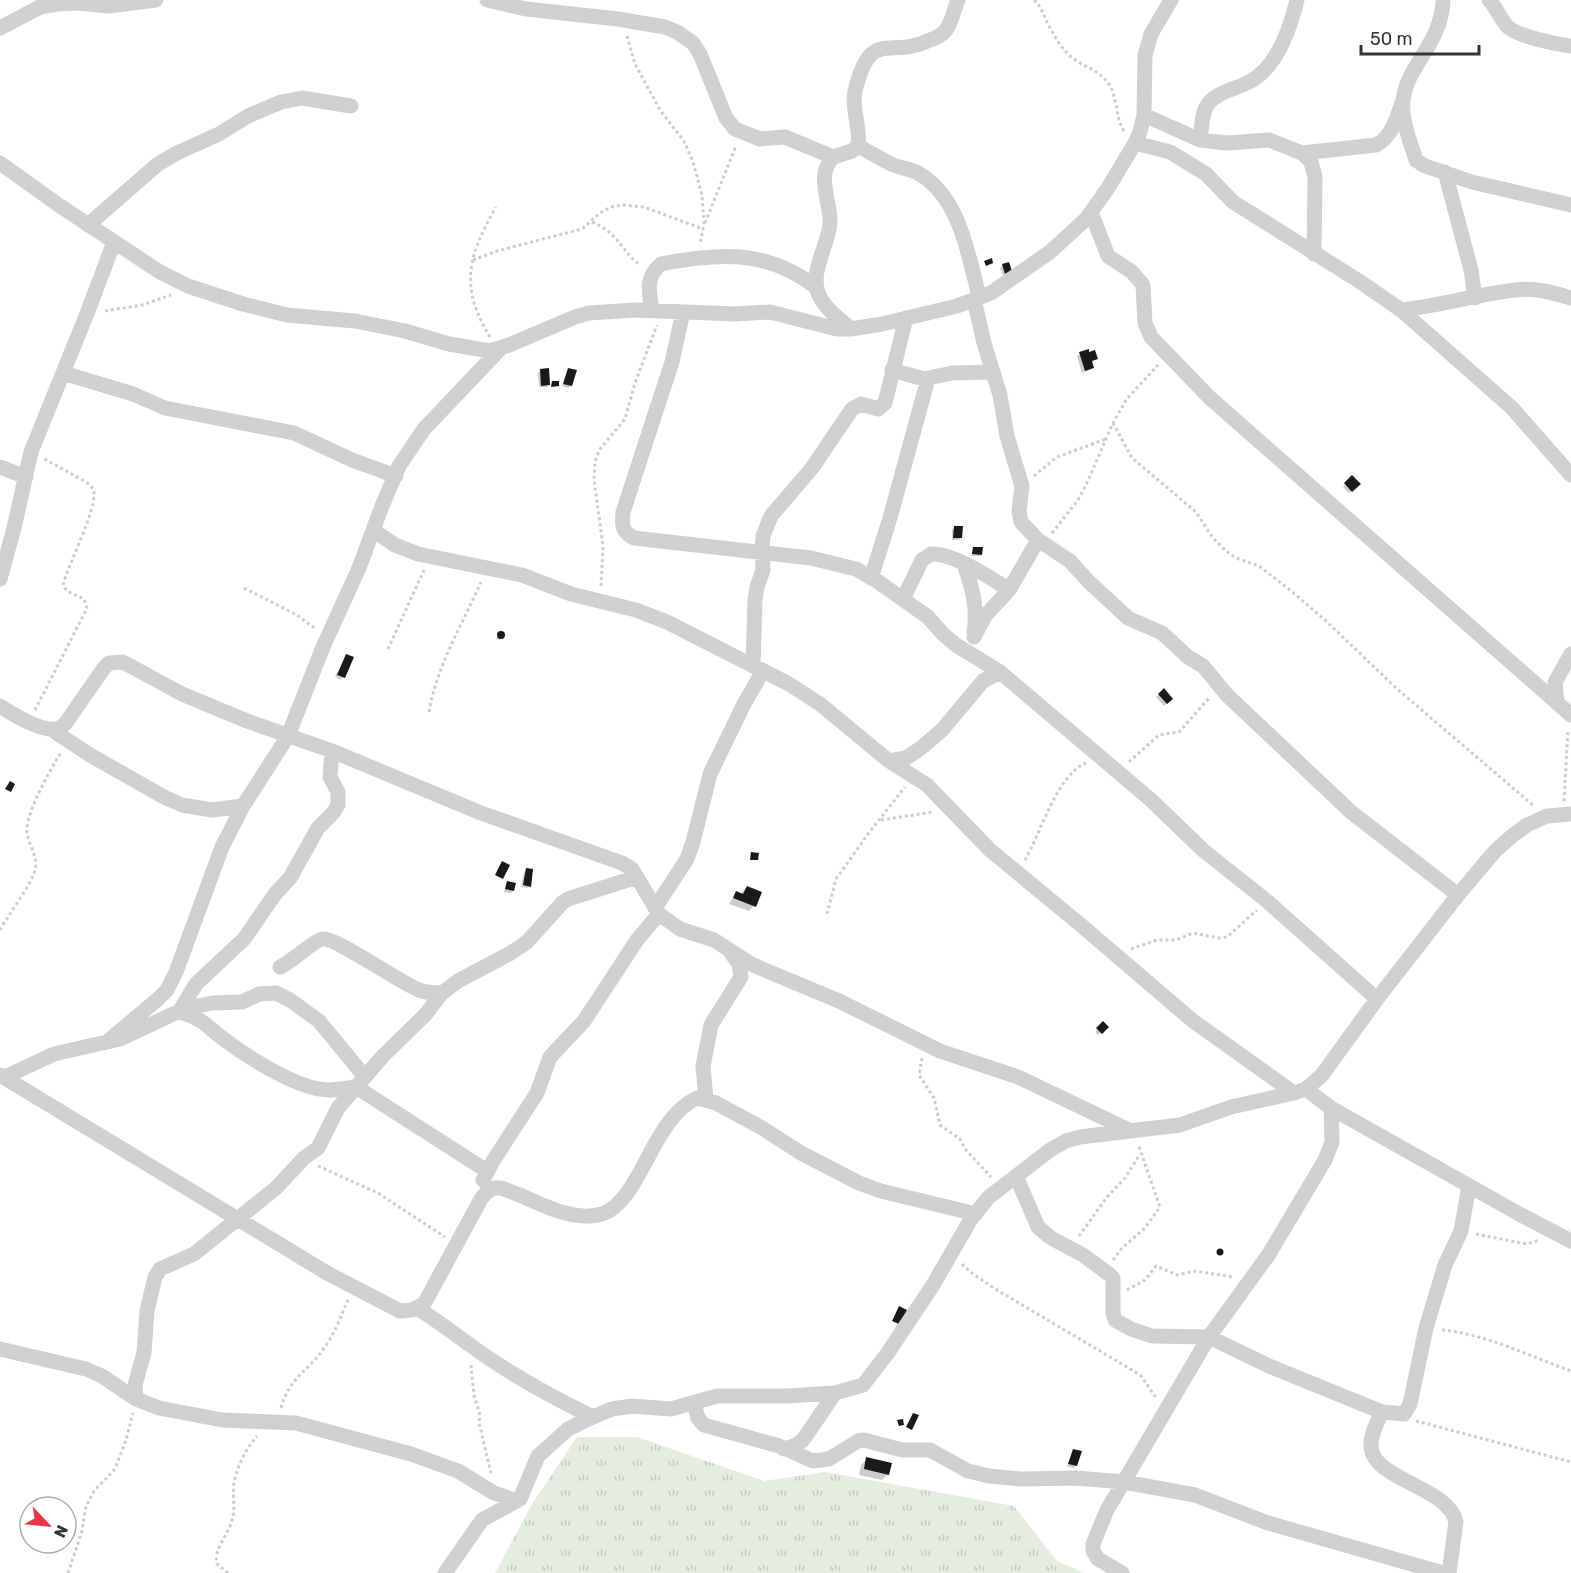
<svg xmlns="http://www.w3.org/2000/svg" width="1571" height="1573" viewBox="0 0 1571 1573" font-family="Rubik,sans-serif">
	<style>
		.grass { fill: url(#grass-tufts) }
		.shadow { fill: #0003 }
		.building { fill: #1a1a1a }
		.lines { fill: none; stroke-linecap: round; stroke-linejoin: round }
		.path { stroke: #cdcdcd; stroke-width: 3; stroke-dasharray: 3 3; stroke-linecap: butt }
		.minor { stroke: #d0d0d0; stroke-width: 15 }
	</style>
	<defs>
		<pattern id="grass-tufts" width="24" height="20" patternUnits="userSpaceOnUse" patternTransform="scale(1.5)"><rect width="24" height="20" fill="#e6ecde"/><path d="M3 7l-1-3M5 7V3M7 7l1-3M15 17l-1-3M17 17v-4M19 17l1-3" fill="none" stroke="#c6cbbf"/></pattern>
	</defs>
	<rect width="100%" height="100%" fill="#fff"/>
	<path class="grass" d="M577,1437H637L764,1481L825,1472L1014,1506L1057,1561L1084,1573H495L532,1504Z"/>
	<path class="shadow" d="M1003,265L1008,273L1003,275L1000,268Z
		M1080,354L1096,358L1091,362L1092,368L1090,370L1082,373L1077,356Z
		M568,369L571,386L568,388L562,386Z
		M541,371L549,384L546,387H539L538,373Z
		M1352,477L1358,484L1349,493L1343,487Z
		M954,528L961,538L959,540H952V530Z
		M973,548L981,554L979,556H971Z
		M499,633H503V637L500,640L496,639Z
		M347,655L343,677L341,680L335,677Z
		M1164,690L1171,699L1164,706L1156,697Z
		M526,870L530,886L527,888L521,887L524,872Z
		M508,883L513,891L510,893L504,892Z
		M747,887L754,906L749,911L729,904L736,892L740,894Z
		M1103,1024L1107,1027L1098,1035L1095,1032Z
		M1073,1450L1076,1466L1073,1468L1067,1466Z
		M867,1459L888,1474L882,1480L859,1475L861,1465Z"/>
	<path class="building" d="M992,258L993,263L986,266L984,261Z
		M1009,262L1012,271L1005,274L1002,264Z
		M1089,349V352L1095,350L1098,359L1092,361L1094,368L1085,371L1079,352Z
		M549,368L550,385L541,386L540,369Z
		M568,368L577,370L572,386L563,384Z
		M552,381H559V386L551,387Z
		M1352,475L1361,484L1352,492L1344,483Z
		M954,526H963L962,538H953Z
		M973,547H983L982,555L972,554Z
		M497 635a4 4 0 1 1 8 0a4 4 0 1 1-8 0Z
		M346,654L354,657L345,678L337,675Z
		M1164,688L1173,699L1167,704L1158,694Z
		M10,781L15,784L11,792L5,789Z
		M751,852L759,853L758,860H750Z
		M502,861L510,865L503,879L495,875Z
		M526,868L533,869L531,887L523,885Z
		M507,881L516,883L514,891L505,889Z
		M747,886L762,892L756,907L733,898L736,891L743,894Z
		M1103,1021L1109,1027L1102,1034L1096,1028Z
		M1216.5 1252a3.5 3.5 0 1 1 7 0a3.5 3.5 0 1 1-7 0Z
		M899,1306L907,1310L901,1325L892,1321Z
		M913,1413L919,1415L912,1430L906,1427Z
		M903,1419L904,1425L899,1426L897,1420Z
		M1073,1449L1082,1451L1077,1466L1068,1464Z
		M866,1457L892,1463L889,1475L864,1469Z"/>
	<g class="lines">
		<path class="path" d="M1034,0C1042,7 1043,15 1048,24C1053,34 1059,44 1066,52C1079,67 1100,68 1110,86C1118,100 1115,117 1124,131
			M627,36L635,64L660,110L684,141L693,162L702,195L704,224L700,244
			M592,222C618,232 621,251 640,265
			M705,223L736,146
			M473,260L497,251L582,229L600,213L611,207L622,205L644,207L703,229
			M105,311L142,305L171,295
			M490,337C459,286 468,256 496,207
			M1113,423L1132,458L1196,512L1213,538L1226,551L1236,558L1259,566L1290,590L1325,620L1396,688L1534,806
			M1034,476L1057,457L1106,439
			M1052,533L1078,500L1086,485L1113,423L1126,400L1158,365
			M601,586L603,546L594,480L595,461L600,449L625,419L635,383L657,325
			M244,588L295,614L316,629
			M388,649L424,570
			M35,710L87,608L84,599L67,591L63,585C69,562 95,514 94,493C93,487 90,485 86,482L43,458
			M429,712C437,665 462,625 481,582
			M1129,762L1159,735L1179,732L1210,697
			M1564,801L1568,730
			M881,820L933,812
			M1025,860C1041,833 1056,776 1086,763
			M827,914L836,879L868,834L905,787
			M0,930C8,915 32,884 35,870C39,856 26,842 27,829C29,806 49,773 61,752
			M1131,949L1157,940H1176L1193,933L1218,938L1227,937L1257,910
			M922,1058L919,1075L934,1098L940,1125L960,1139L965,1149L991,1177
			M318,1166L378,1193L445,1237
			M1476,1234L1527,1244L1539,1240
			M1079,1236L1107,1197L1125,1178L1140,1154
			M1113,1260L1122,1248L1144,1229L1160,1207L1138,1144
			M962,1264L973,1274L997,1290L1132,1370L1141,1376L1157,1399
			M1127,1290L1145,1280L1156,1266L1177,1275L1195,1271L1234,1277
			M1442,1330C1486,1334 1529,1356 1571,1371
			M471,1365L474,1395L480,1415L479,1423L491,1473
			M281,1408C290,1376 309,1371 325,1347C335,1333 341,1316 348,1300
			M1416,1421L1571,1462
			M68,1573L82,1531L86,1506L94,1491L115,1469L126,1440L133,1413
			M228,1573L217,1564C213,1549 229,1534 232,1520C236,1508 232,1495 234,1483C237,1466 246,1449 257,1436"/>
		<path class="minor" d="M487,0L526,9L618,19L665,27L677,32L693,43L700,54L726,118L735,129L760,139L785,137L833,157
			M1443,0C1442,43 1407,65 1403,100C1401,120 1410,141 1416,160L1425,166L1472,182L1571,205
			M1489,0C1497,8 1500,19 1508,27C1519,37 1556,44 1571,46
			M0,28L40,7L58,4L78,3L108,6L156,0
			M1144,115L1200,140L1227,143L1269,140L1302,153L1311,162L1315,177L1314,254
			M1200,140C1202,128 1201,114 1208,104C1217,92 1236,89 1249,82C1277,68 1290,29 1297,0
			M1135,143L1170,152L1206,174L1233,202L1359,281L1401,310L1512,408L1571,475
			M858,146C869,152 880,158 891,164C900,168 910,169 918,173C960,197 968,254 979,296
			M1302,153L1376,145C1392,137 1396,119 1402,103
			M0,163L60,206L160,272L188,286L243,304L287,315L355,321L405,331L449,344L490,351L509,345L575,317L589,313L635,310L736,314L770,312L837,329H851L882,324L957,306L991,293L1050,252L1086,219L1108,188L1135,143L1140,132L1144,115L1145,55L1151,34L1171,0
			M1445,172L1471,270L1475,298
			M1091,212L1108,256L1132,272L1143,285L1145,323L1151,337L1210,398L1571,715
			M88,225L158,164L177,153L219,134L248,116L281,102L302,98L351,106
			M974,299L984,343L1000,395L1007,436L1022,486L1019,511L1021,522L1038,540L1070,561L1088,581L1128,618L1162,633L1188,657L1203,666L1227,695L1351,812L1458,895
			M652,310C649,292 645,277 661,264C719,253 768,249 817,288
			M1401,310C1440,306 1477,294 1516,290C1533,287 1554,293 1571,298
			M683,312L672,362L623,512C622,525 621,531 634,538L811,558L856,569L877,581L928,617L943,634L956,645L1000,672L1151,800L1204,851L1267,901L1377,999
			M851,329C840,319 825,309 819,295C809,272 828,247 830,223C831,201 815,176 833,157L852,151L858,146C861,128 851,109 855,91C871,26 889,60 930,40C936,38 942,35 946,30C952,22 954,9 958,0
			M892,370L924,379L952,373L993,372
			M63,373L133,394L165,408L294,433L352,460L396,476
			M0,467L26,477
			M373,530L395,545L418,554L522,575L571,594L636,610L667,622L789,684L820,704L889,761L927,785L990,850L1082,926L1193,1021L1294,1093
			M964,564C972,587 978,607 974,632
			M871,578L890,518L928,379
			M0,579L14,528L31,452L88,311L114,242
			M903,599L922,560L931,554C953,553 990,577 1009,590
			M974,637L985,616L1009,590L1038,540
			M753,666L755,600L757,587L763,570L762,551L763,536L771,516L812,468L852,409L861,404L878,409L885,403L906,318
			M1557,703L1555,682L1571,654
			M0,706C14,715 41,732 58,729L65,724L104,668L109,663L123,662L182,694L247,721L332,751L481,813L622,863L632,869L659,914L680,929L714,940L753,965L839,1001L940,1051L1018,1077L1131,1131
			M52,730L90,755L164,797L182,805L212,810L243,806
			M332,751L330,777L338,792V805L333,813L318,828L290,878L275,894L244,939L196,984L179,1012C203,1018 206,1026 225,1040C249,1058 299,1090 329,1090C338,1090 347,1088 356,1087L487,1171
			M889,761L906,758L921,748L942,730L983,681L1000,672
			M655,908L687,859L693,842L710,774L744,704L763,671
			M280,967C292,962 313,941 322,939C334,936 400,983 419,990C426,993 434,993 442,993
			M107,1042L158,999L167,990L176,972L222,847L243,806L288,736L323,647L359,568L382,506L399,466L424,429L501,348
			M0,1075L327,1273L400,1311L412,1310L424,1304L481,1199C486,1192 491,1187 500,1188C507,1189 515,1194 522,1196C545,1206 575,1222 602,1214C641,1201 652,1118 697,1098L716,1103L762,1128L801,1153L859,1183L881,1191L976,1214
			M5,1077L54,1054L120,1039L186,1008L213,1003L242,1002L259,994L276,993L290,1000L319,1021L365,1077
			M1306,1089L1331,1108L1521,1215L1571,1241
			M706,1100L703,1066L711,1025L741,977L739,964L731,953
			M1016,1176L1038,1227L1051,1238L1083,1255L1110,1275L1113,1278V1313L1115,1320L1131,1329L1152,1336L1209,1337L1269,1366L1382,1412L1404,1414L1410,1404L1426,1328L1445,1265L1461,1231L1469,1186
			M483,1180L493,1161L537,1093L550,1057L584,1021L637,940L659,914
			M418,1309C442,1323 463,1341 487,1357C521,1380 556,1399 593,1417
			M0,1349L86,1369L102,1376L136,1399L159,1408L222,1420L296,1423L411,1454L458,1471L494,1493L517,1501
			M136,1399L135,1385L144,1353L147,1311L155,1277L160,1269L194,1254L276,1188L304,1158L318,1148L338,1108L382,1057L425,1015L442,993L458,981L509,954L527,942L562,903L568,899L637,877
			M694,1403L698,1418L704,1425L779,1446L813,1461L829,1459L858,1441L864,1440L902,1450H930L968,1471L989,1476L1021,1479L1076,1478L1124,1482L1195,1495L1268,1523L1443,1573
			M1382,1412C1377,1423 1370,1435 1371,1447C1373,1480 1449,1487 1456,1522L1449,1573
			M784,1449L794,1446L803,1440L835,1393
			M445,1573L482,1520L520,1499L538,1456L568,1429L588,1419L612,1409L632,1406L671,1409L717,1396H787L835,1393L863,1385L887,1354L933,1285L971,1219L989,1197L1050,1150L1066,1141L1080,1137L1180,1125L1231,1107L1294,1093L1306,1089L1322,1075L1377,999L1458,895L1495,851L1512,836L1527,825L1547,816L1571,814
			M1122,1573L1098,1559L1093,1551V1544L1107,1510L1209,1337L1269,1254L1325,1160L1332,1142L1331,1108"/>
	</g>
	<g transform="translate(48 1525) rotate(116)"><circle r="28" fill="#ffffff" stroke="#adadad" stroke-width="1.5"/>
	<path d="M0-4.5L10 22L0 15L-10 22Z" fill="#eb334a"/>
	<text y="-9" font-size="16" font-weight="bold" text-anchor="middle" fill="#333333">N</text>
	</g>
	<path d="M1361 45v9h118v-9" fill="none" stroke="#333333" stroke-width="3"/>
	<text x="1370" y="45" font-size="18" fill="#333333" stroke="#ffffff" stroke-width="4.5" paint-order="stroke">50 m</text>
</svg>
